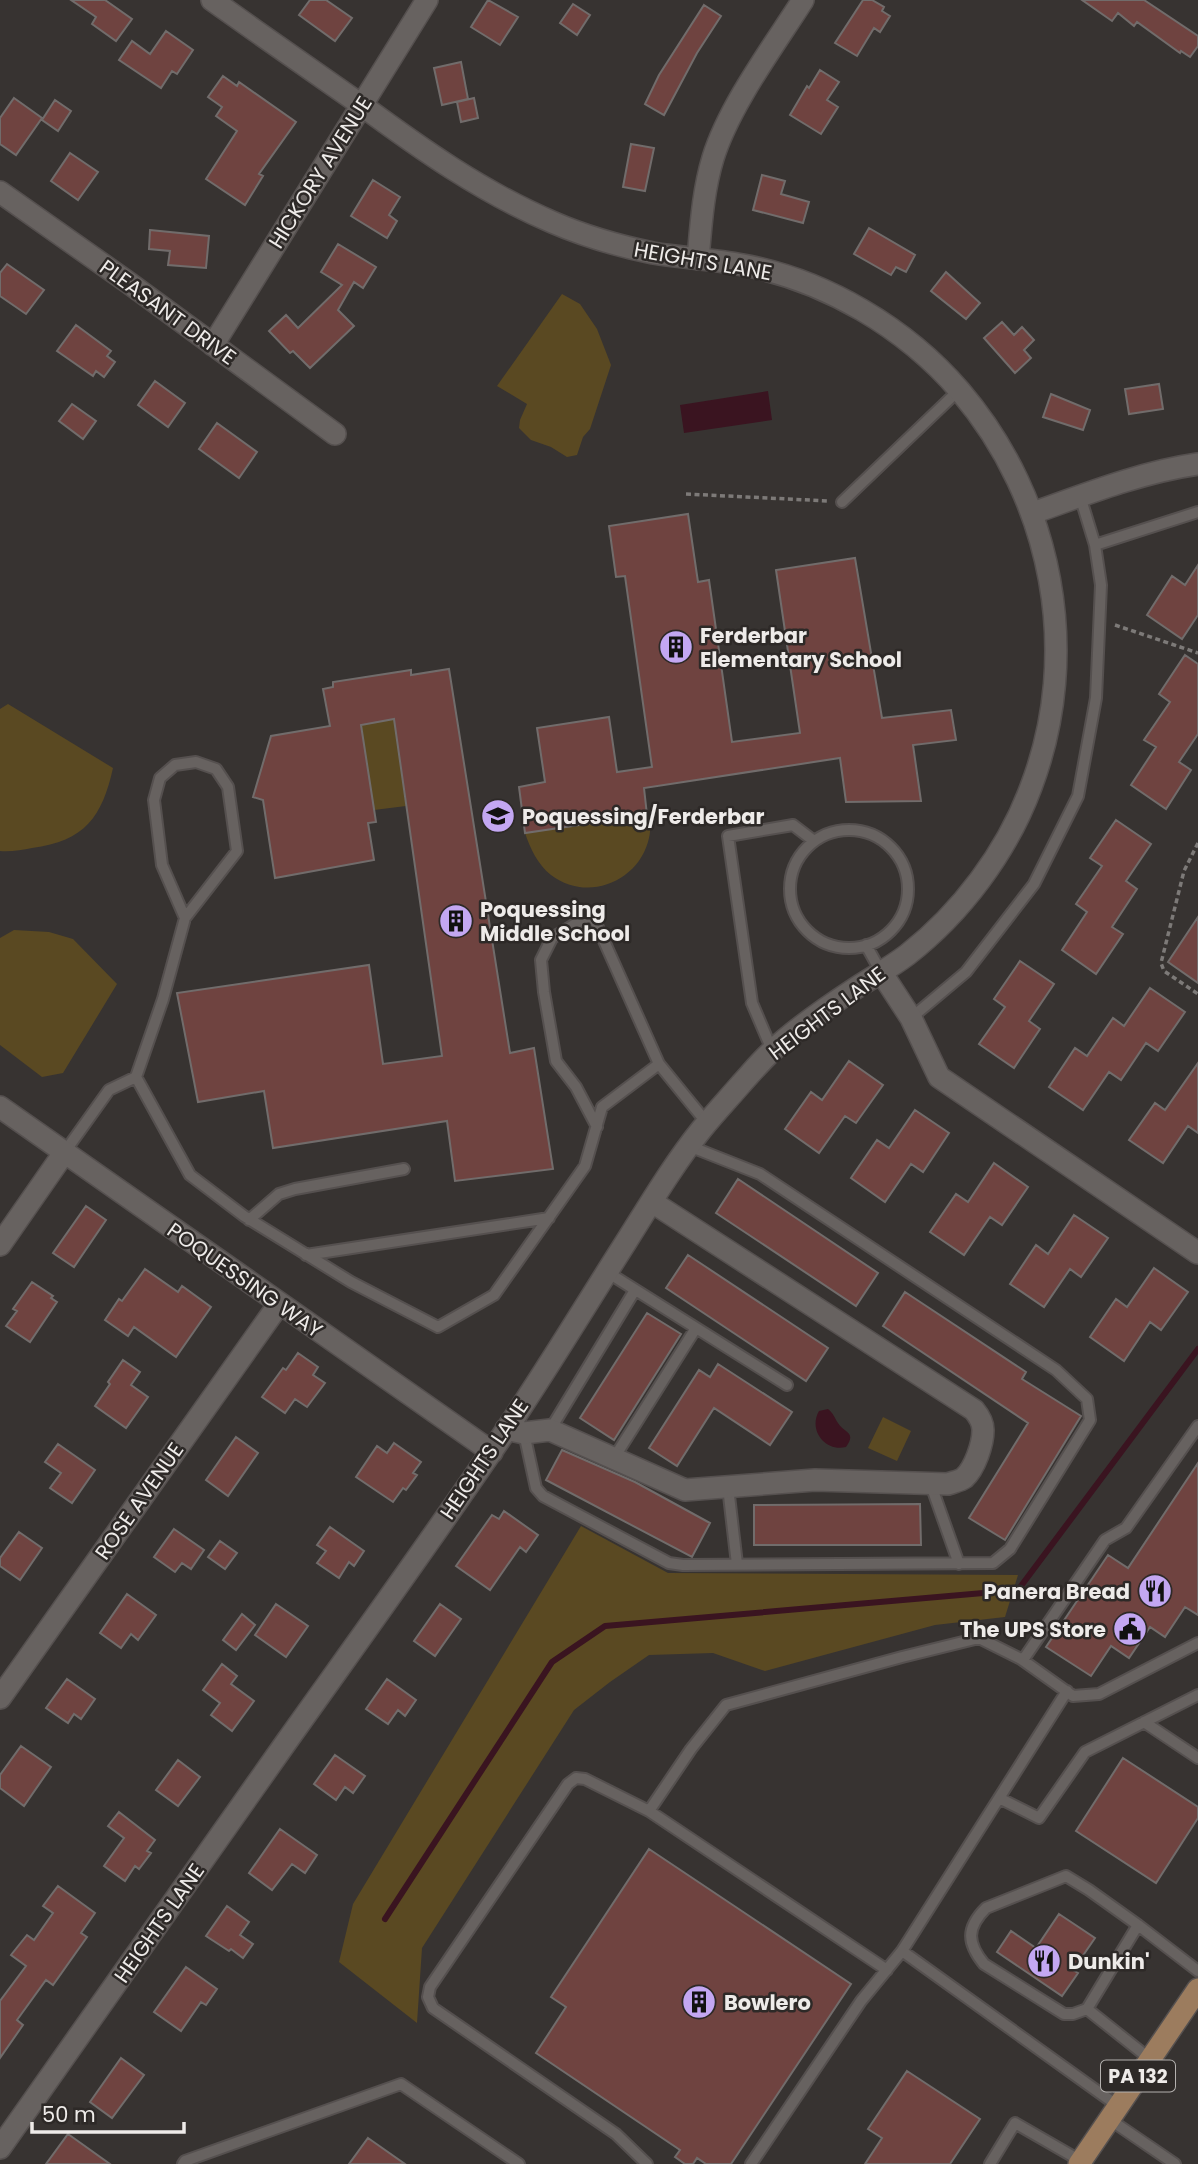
<svg xmlns="http://www.w3.org/2000/svg" width="1198" height="2164" viewBox="0 0 1198 2164" font-family="Poppins,sans-serif">
	<style>
		.green { fill: #5a4922 }
		.water { fill: #3a1420 }
		.lines { fill: none; stroke-linecap: round; stroke-linejoin: round }
		.stream { stroke: #3a1420; stroke-width: 6 }
		.building { fill: #6f4340; stroke: #716c6b; stroke-width: 2 }
		.service-casing { stroke: #55504f; stroke-width: 14 }
		.minor-casing { stroke: #55504f; stroke-width: 24 }
		.primary-casing { stroke: #55504f; stroke-width: 24 }
		.path { stroke: #7d7a78; stroke-width: 3.5; stroke-dasharray: 5 3.5; stroke-linecap: butt }
		.service { stroke: #676260; stroke-width: 10 }
		.minor { stroke: #676260; stroke-width: 21 }
		.primary { stroke: #9c7c5e; stroke-width: 21 }
		.labels { text-anchor: middle; dominant-baseline: central; stroke-width: 5; stroke-linejoin: round; paint-order: stroke }
		.shield { fill: #2d2927; stroke: #b4b1af; stroke-width: 2 }
		.shield-label { font-size: 19px; font-weight: bold; fill: #eeebe9 }
		.street-label { font-size: 21px; fill: #eeebe9; stroke: #2d2927 }
		.poi-label { font-size: 21px; font-weight: bold; fill: #eeebe9; stroke: #2d2927; text-anchor: start }
	</style>
	<rect width="100%" height="100%" fill="#373331"/>
	<path class="green" d="M562,294L580,304L597,329L611,365L590,429L583,437L577,455L567,457L551,447L531,440L519,428L520,420L527,404L497,386Z
		M8,704L113,768C102,817 85,841 32,848C22,850 10,852 0,851V709Z
		M394,719L406,806L374,810L361,725Z
		M647,815C651,826 651,831 648,842C636,883 586,902 551,875C538,865 530,848 525,833Z
		M14,930L49,932L73,939L117,984L63,1073L42,1077L0,1045V938Z
		M883,1417L911,1431L897,1461L868,1448Z
		M581,1526L668,1573L1018,1575L1005,1617L935,1625L765,1671L713,1653L649,1655L610,1682L574,1710L422,1948L417,2023L339,1962L353,1904Z"/>
	<path class="water" d="M768,391L772,420L684,433L680,405Z
		M828,1409C834,1414 834,1417 838,1423C844,1433 857,1432 846,1447C825,1452 808,1430 819,1411Z"/>
	<g class="lines">
		<path class="stream" d="M385,1919L552,1662L605,1626L1018,1590L1198,1349"/>
	</g>
	<path class="building" d="M71,0H105L132,19L116,41L92,24L96,17Z
		M310,0H326L352,18L335,41L299,15Z
		M488,0L518,17L500,45L471,27Z
		M863,0H872L884,7L882,11L890,16L880,32L874,28L857,56L835,43Z
		M1082,0H1144L1198,36V46L1190,57L1181,51L1180,53L1137,22L1134,26L1118,13L1112,21Z
		M573,4L590,15L577,35L560,23Z
		M704,5L721,16L697,53L664,115L645,104L659,75Z
		M166,31L193,50L177,74L172,71L161,88L119,60L132,41L150,54Z
		M461,62L468,99L442,105L434,68Z
		M820,70L839,82L827,100L838,107L821,134L790,115L807,86L809,88Z
		M223,76L237,86L239,82L296,122L259,174L263,176L245,205L206,179L237,131L216,116L222,107L208,97Z
		M14,98L42,118L16,155L0,144V118Z
		M474,98L478,118L461,122L457,102Z
		M55,100L71,111L58,131L42,120Z
		M631,144L654,148L645,191L623,187Z
		M70,153L98,172L78,200L51,181Z
		M762,175L785,181L781,194L809,202L803,223L753,210Z
		M373,180L400,197L389,215L397,221L387,238L351,216Z
		M869,228L915,255L906,272L896,267L891,275L854,254Z
		M150,230L209,236L206,268L168,265L170,251L149,249Z
		M338,244L376,267L363,288L354,282L338,310L354,326L310,368L293,351L290,353L269,331L286,315L298,328L342,285L321,272Z
		M7,264L44,290L26,314L0,296V273Z
		M946,272L980,303L966,319L931,291Z
		M1002,322L1014,335L1022,327L1034,340L1024,350L1031,358L1015,373L984,338Z
		M76,325L111,351L107,356L115,362L104,377L96,371L93,376L57,351Z
		M155,381L185,403L168,427L138,405Z
		M1159,384L1163,409L1129,414L1125,389Z
		M1051,394L1090,410L1083,430L1043,417Z
		M72,404L96,421L83,439L59,421Z
		M217,423L257,452L239,478L199,449Z
		M688,514L698,582L709,580L732,742L800,733L776,570L855,558L882,718L951,710L956,740L913,745L921,801L846,802L840,758L644,788L647,815L525,833L519,787L545,782L537,728L609,717L617,772L652,767L625,576L616,577L609,526Z
		M1198,565V615L1182,639L1147,615L1172,576L1185,585Z
		M1185,655L1198,664V734L1179,762L1191,770L1166,809L1131,785L1156,747L1144,740L1170,702L1159,694Z
		M449,669L510,1053L534,1048L553,1169L455,1181L447,1121L273,1148L264,1091L198,1102L177,993L369,965L383,1064L442,1056L394,719L361,725L376,822L368,823L374,860L275,878L263,800L253,797L271,736L330,726L323,689L333,687V682L411,670V675Z
		M1116,820L1151,844L1126,881L1137,889L1112,927L1123,934L1096,974L1062,950L1087,912L1076,904L1102,866L1090,858Z
		M1198,917V983L1168,962Z
		M1020,961L1054,984L1029,1021L1040,1029L1014,1068L979,1044L1005,1007L994,999Z
		M1150,988L1185,1012L1158,1051L1146,1043L1121,1080L1109,1072L1083,1110L1049,1087L1075,1048L1087,1056L1113,1018L1124,1026Z
		M849,1061L883,1085L856,1123L845,1116L819,1153L785,1129L811,1092L822,1100Z
		M1198,1063V1133L1188,1126L1163,1163L1129,1140L1155,1103L1165,1110Z
		M915,1110L949,1133L923,1172L911,1164L885,1202L851,1178L877,1140L889,1148Z
		M994,1163L1028,1187L1002,1225L990,1217L964,1255L930,1232L956,1194L968,1202Z
		M738,1179L878,1273L856,1306L716,1213Z
		M86,1206L106,1220L74,1267L53,1253Z
		M1074,1215L1108,1238L1081,1277L1070,1269L1044,1307L1010,1284L1036,1245L1048,1254Z
		M688,1255L828,1348L806,1381L666,1288Z
		M1154,1268L1188,1292L1161,1330L1150,1322L1124,1361L1090,1337L1116,1299L1127,1307Z
		M145,1269L178,1292L182,1286L211,1307L176,1357L134,1327L128,1336L105,1320L119,1299L122,1301Z
		M32,1282L53,1296L51,1298L57,1302L30,1342L6,1326L17,1311L13,1309Z
		M905,1292L1026,1372L1022,1379L1081,1416L1005,1540L969,1518L1028,1423L883,1326Z
		M647,1313L681,1334L614,1440L580,1418Z
		M298,1353L318,1367L313,1375L325,1383L307,1407L295,1399L285,1413L262,1397L283,1368L286,1370Z
		M123,1360L140,1372L131,1385L148,1397L126,1428L95,1406L110,1384L108,1382Z
		M718,1364L792,1412L770,1445L714,1408L677,1466L649,1448L699,1370L710,1377Z
		M236,1437L258,1453L228,1496L206,1480Z
		M394,1443L421,1462L413,1473L417,1475L406,1490L403,1488L393,1502L356,1477L377,1446L387,1453Z
		M58,1444L95,1470L72,1503L50,1488L61,1473L45,1462Z
		M562,1450L635,1482L710,1523L692,1557L546,1480Z
		M1198,1463V1615L1185,1607L1165,1637L1150,1627L1129,1658L1111,1646L1091,1676L1046,1647L1108,1555L1128,1568Z
		M920,1504L921,1545H754V1505Z
		M504,1511L538,1535L526,1552L520,1547L490,1590L456,1566L492,1515L499,1519Z
		M330,1527L364,1551L354,1566L349,1562L339,1578L317,1563L326,1551L317,1545Z
		M174,1529L204,1550L191,1569L182,1563L175,1572L154,1557Z
		M19,1532L42,1548L20,1580L0,1566V1558Z
		M220,1541L237,1553L225,1569L208,1557Z
		M127,1594L156,1615L138,1640L131,1634L121,1648L100,1633Z
		M276,1604L308,1626L286,1657L255,1635Z
		M440,1604L461,1619L435,1656L414,1641Z
		M242,1614L255,1625L236,1650L223,1640Z
		M222,1664L237,1676L231,1684L254,1701L232,1731L211,1715L220,1703L203,1690Z
		M67,1679L95,1699L81,1719L74,1714L68,1723L46,1708Z
		M387,1679L416,1700L405,1716L398,1710L388,1724L366,1709Z
		M21,1746L51,1767L24,1806L0,1788V1775Z
		M335,1755L365,1776L353,1793L345,1787L336,1800L314,1784Z
		M1123,1758L1198,1807V1818L1156,1883L1076,1831Z
		M178,1760L200,1777L178,1806L156,1790Z
		M119,1812L155,1840L147,1851L151,1853L139,1869L135,1866L125,1881L104,1866L124,1838L108,1826Z
		M280,1829L317,1855L305,1873L292,1864L272,1890L249,1873Z
		M649,1849L851,1984L731,2164H706L697,2158L693,2164H685L675,2157L680,2150L536,2053L566,2007L551,1997Z
		M58,1886L95,1913L81,1933L87,1937L53,1985L46,1980L17,2020L23,2025L0,2058V2001L26,1966L11,1955L27,1935L34,1940L53,1913L43,1906Z
		M227,1906L249,1922L240,1935L253,1944L243,1958L231,1949L229,1951L206,1936Z
		M1059,1914L1095,1938L1073,1970L1078,1973L1062,1996L997,1952L1011,1931L1036,1948Z
		M186,1967L217,1989L206,2005L201,2002L181,2031L154,2012Z
		M121,2058L144,2075L112,2118L90,2102Z
		M907,2071L980,2119L950,2164H865L882,2138L868,2129Z
		M68,2134L110,2164H46Z
		M368,2138L405,2164H349Z"/>
	<g class="lines">
		<g class="service-casing">
			<path id="service" d="M842,502L959,390
				M1095,545L1198,512
				M790 889a59 59 0 1 1 118 0a59 59 0 1 1-118 0Z
				M866,945L881,972
				M911,1018L966,972L1034,884L1078,796L1096,698L1101,585L1095,545L1080,496
				M772,1050L752,1003L728,836L793,825L814,841
				M136,1077L163,999L185,918L237,851L228,787L216,769L196,762L175,765L160,778L154,800L162,865L185,918
				M597,1127L576,1087L556,1061L544,992L541,960L552,938L592,914L659,1064L707,1123
				M64,1153L109,1090L136,1077L190,1175L244,1216L351,1282L438,1327L494,1295L585,1166L602,1107L659,1064
				M249,1220L279,1194L295,1189L404,1169
				M306,1255L549,1218
				M607,1272L787,1385
				M550,1430L635,1290
				M524,1433L536,1488L543,1496L669,1563L683,1565L993,1563L1010,1549L1090,1420L1087,1399L1056,1370L760,1174L689,1146
				M614,1458L696,1328
				M931,1485L959,1564
				M728,1487L737,1564
				M1023,1660L1105,1540L1126,1528L1198,1426
				M1144,1722L1198,1758
				M999,1798L1039,1818L1085,1752L1198,1695
				M649,1811L691,1749L726,1705L902,1657L979,1638L1021,1659L1073,1696L1099,1694L1198,1643
				M902,1951L1118,2106
				M1087,2009L1073,2014H1064L984,1964C967,1943 966,1928 986,1908L1066,1876L1089,1890L1138,1925
				M1150,2059L1087,2009L1138,1925L1198,1971
				M1109,2119L1175,2164
				M183,2164L185,2161L401,2084L519,2164
				M647,2164L616,2134L433,2008L428,1997L430,1987L568,1784L576,1778L585,1779L649,1811L887,1970
				M751,2164L861,2001L902,1951L1067,1691
				M990,2164L1015,2123L1081,2161"/>
		</g>
		<g class="minor-casing">
			<path id="minor" d="M0,192L129,283L335,434
				M698,259C701,225 703,191 713,158C729,106 773,47 803,0
				M213,345L427,0
				M1033,513C1086,494 1142,472 1198,464
				M881,972L911,1018L939,1077L1198,1253
				M0,1107L492,1452
				M0,1245L64,1153
				M506,1429L524,1433L550,1430L685,1490L815,1480L948,1484C953,1482 960,1481 964,1478C975,1468 983,1444 983,1430C983,1422 979,1416 974,1410L652,1202
				M0,1698L279,1304
				M0,2148C96,2013 191,1877 287,1741C354,1647 422,1553 487,1458C536,1388 580,1314 626,1242C650,1204 673,1165 701,1130C714,1114 728,1099 741,1084C751,1073 761,1061 772,1051C794,1030 830,1005 856,988C873,977 891,967 907,955C961,913 1007,852 1031,787C1082,653 1053,500 960,391C906,328 825,280 743,265C713,259 683,258 653,253C619,246 584,236 552,222C482,192 421,149 360,104C310,69 261,35 212,0"/>
		</g>
		<g class="primary-casing">
			<path id="primary" d="M1079,2164L1198,1989"/>
		</g>
		<path class="path" d="M686,494L829,501
			M1115,625L1198,653
			M1198,843L1184,871L1161,963L1164,971L1198,994"/>
		<use href="#service" class="service"/>
		<use href="#minor" class="minor"/>
		<use href="#primary" class="primary"/>
	</g>
	<defs>
		<g id="building-disc" transform="scale(1.75)"><circle r="9.5" fill="#c3a7f2" stroke="#2d2927"/><path d="M-4-6H4V6H1V3H-1V6H-4ZM-2.5-4.3h1.7v1.8h-1.7ZM.8-4.3h1.7v1.8H.8ZM-2.5-1h1.7V.8h-1.7ZM.8-1h1.7V.8H.8Z" fill="#111"/></g>
		<g id="school-disc" transform="scale(1.75)"><circle r="9.5" fill="#c3a7f2" stroke="#2d2927"/><path d="M0-5L7-2L0 1L-7-2ZM-4 1L0 2.5L4 1V4Q0 6-4 4Z" fill="#111"/></g>
		<g id="restaurant-disc" transform="scale(1.75)"><circle r="9.5" fill="#c3a7f2" stroke="#2d2927"/><path d="M-5-6h1v4h1v-4h1v4h1v-4h1v5L-1.5 .5V6h-2V.5L-5-1ZM5-6V6H3V1.5H1.5Q1.5-4 5-6Z" fill="#111"/></g>
		<g id="civic-disc" transform="scale(1.75)"><circle r="9.5" fill="#c3a7f2" stroke="#2d2927"/><path d="M-.6-6.5H3V-4.5H.6V-3L4-1V1h2V6H-6V1h2V-1L-.6-3ZM-1.2 2.5V6h2.4V2.5Z" fill="#111"/></g>
	</defs>
	<g fill-rule="evenodd">
		<use href="#building-disc" x="676" y="647"/>
		<use href="#school-disc" x="498" y="816"/>
		<use href="#building-disc" x="456" y="921"/>
		<use href="#restaurant-disc" x="1155" y="1591"/>
		<use href="#civic-disc" x="1130" y="1629"/>
		<use href="#restaurant-disc" x="1044" y="1961"/>
		<use href="#building-disc" x="699" y="2002"/>
	</g>
	<g class="labels">
		<rect class="shield" x="1101" y="2060.5" width="74" height="31" rx="5"/>
		<g class="shield-label">
			<text x="1138" y="2076">PA 132</text>
		</g>
		<g class="street-label">
			<text transform="translate(320 172) rotate(-58)">HICKORY AVENUE</text>
			<text transform="translate(703 261) rotate(10)">HEIGHTS LANE</text>
			<text transform="translate(168 312) rotate(36)">PLEASANT DRIVE</text>
			<text transform="translate(827 1013) rotate(-37)">HEIGHTS LANE</text>
			<text transform="translate(245 1280) rotate(35)">POQUESSING WAY</text>
			<text transform="translate(484 1459) rotate(-56)">HEIGHTS LANE</text>
			<text transform="translate(139 1501) rotate(-55)">ROSE AVENUE</text>
			<text transform="translate(159 1923) rotate(-55)">HEIGHTS LANE</text>
		</g>
		<g class="poi-label">
			<text x="700" y="635">Ferderbar<tspan x="700" dy="24">Elementary School</tspan></text>
			<text x="522" y="816">Poquessing/Ferderbar</text>
			<text x="480" y="909">Poquessing<tspan x="480" dy="24">Middle School</tspan></text>
			<text x="1130" y="1591" text-anchor="end">Panera Bread</text>
			<text x="1106" y="1629" text-anchor="end">The UPS Store</text>
			<text x="1068" y="1961">Dunkin'</text>
			<text x="724" y="2002">Bowlero</text>
		</g>
	</g>
	<path d="M32 2122v10h152v-10" fill="none" stroke="#eeebe9" stroke-width="3.5"/>
	<text x="42" y="2122" font-size="21" fill="#eeebe9" stroke="#2d2927" stroke-width="5" paint-order="stroke">50 m</text>
</svg>
